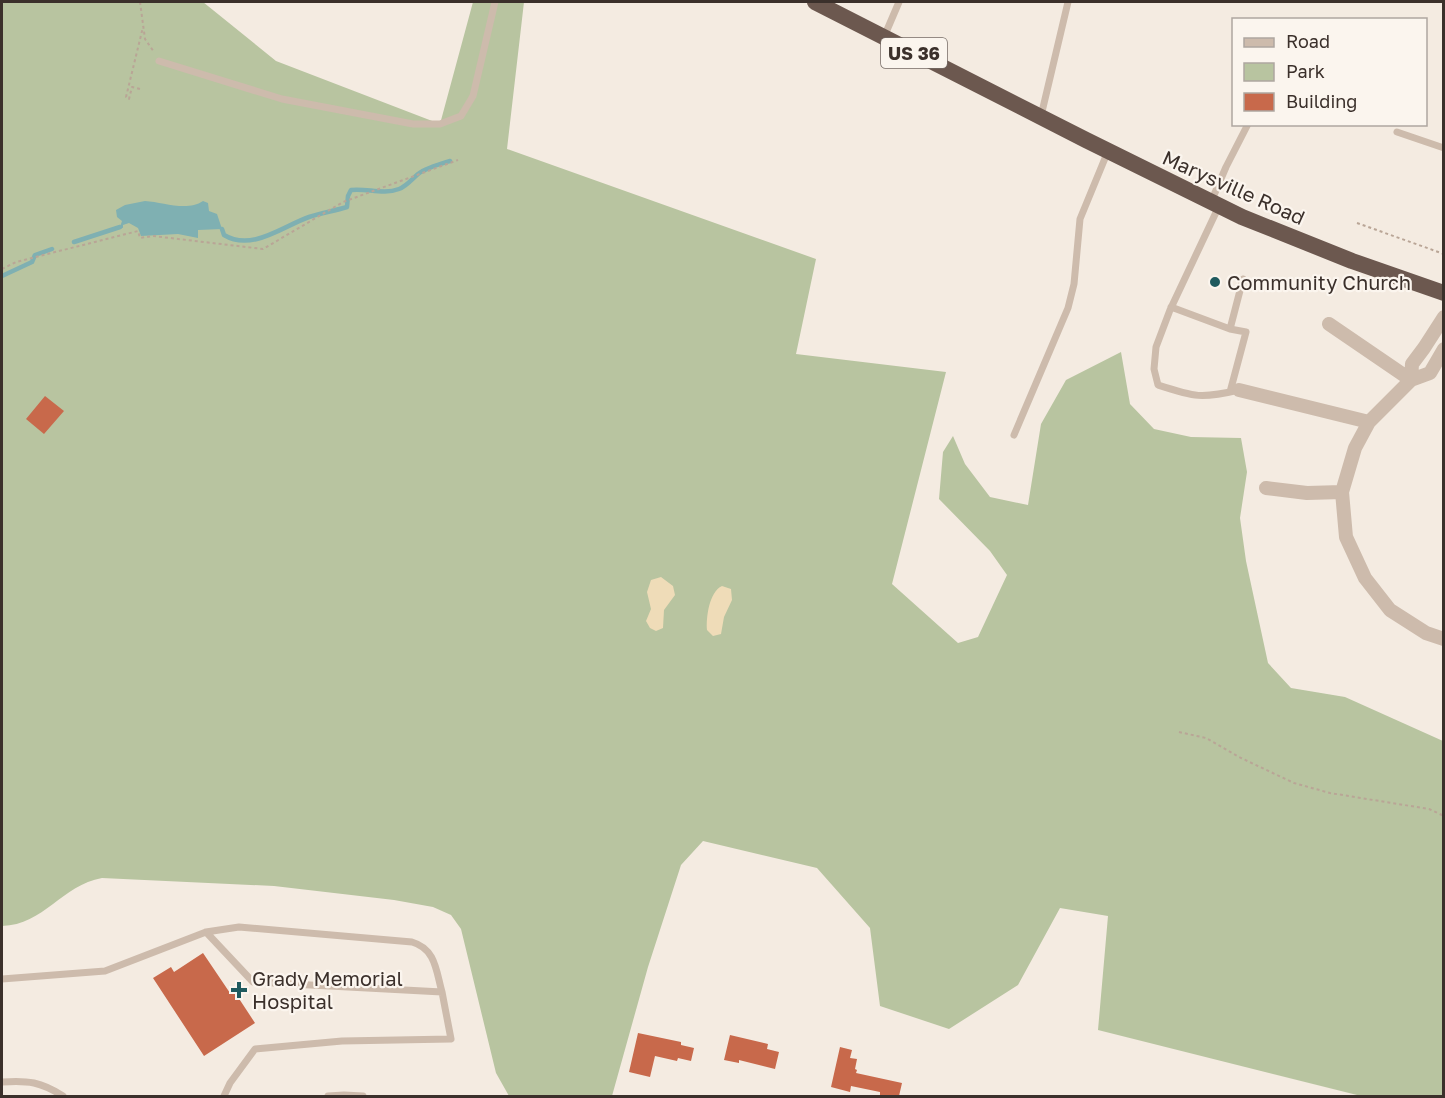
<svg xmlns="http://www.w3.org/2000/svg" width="1445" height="1098" viewBox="0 0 1445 1098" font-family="'Golos Text',sans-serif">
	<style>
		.green { fill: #b8c4a0 }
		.sand { fill: #efdcb8 }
		.water { fill: #7fb0b2 }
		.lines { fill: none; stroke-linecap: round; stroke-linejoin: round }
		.stream { stroke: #7fb0b2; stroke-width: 4.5 }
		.building { fill: #c8694b }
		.path { stroke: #b9a596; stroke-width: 2; stroke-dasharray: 3 3; stroke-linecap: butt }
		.service { stroke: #cdbbac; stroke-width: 7 }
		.minor { stroke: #cdbbac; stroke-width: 14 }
		.trunk { stroke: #6c584f; stroke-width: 16 }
		.poi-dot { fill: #1f5a5e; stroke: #fbf5ee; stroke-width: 2 }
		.labels { text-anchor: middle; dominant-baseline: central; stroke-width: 4.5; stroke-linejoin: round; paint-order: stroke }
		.shield { fill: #fbf5ee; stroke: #756b66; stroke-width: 1.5 }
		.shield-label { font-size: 18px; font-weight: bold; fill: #3b302b }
		.street-label { font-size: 20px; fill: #3b302b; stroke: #fbf5ee }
		.poi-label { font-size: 20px; fill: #3b302b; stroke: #fbf5ee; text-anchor: start }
	</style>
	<rect width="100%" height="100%" fill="#f4ebe1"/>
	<path class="green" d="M2,2H203L276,61L440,124L473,2H524L507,149L816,259L796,354L946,372L892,584L958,643L978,637L1007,575L990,551L939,499L943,452L953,436L965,464L990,497L1028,505L1041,424L1066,380L1121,352L1130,404L1154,429L1191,437L1241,438L1247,472L1240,518L1246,561L1268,663L1291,688L1345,697L1443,741V1096H1361L1098,1030L1108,916L1060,908L1018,985L949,1029L880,1006L870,928L817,868L703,841L681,865L648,967L612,1096H509L496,1073L461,929L451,915L433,907L394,900L274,886L102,878C62,885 44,925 2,926Z"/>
	<path class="sand" d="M661,577L673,586L675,595L664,610L663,628L656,631L650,628L646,621L651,609L647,592L651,580Z
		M722,586L731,589L732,600L724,617L721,634L713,636L707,630C706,618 709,592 722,586Z"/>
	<path class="water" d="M145,201C163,202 187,212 203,201L208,203L209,211L217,214L222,229L198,230V238L178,234L141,236L138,228L129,223L123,225V228L120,227L122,221L117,217L116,210L125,205Z"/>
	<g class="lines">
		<path class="stream" d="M222,229L224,235C252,252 283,226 309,217C321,213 334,211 347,207L348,196L351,190C367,188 383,195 399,189C407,186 412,179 418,174C426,168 440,164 450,161
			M74,242L120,227
			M2,276L32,262L35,255L52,249"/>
	</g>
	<path class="building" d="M45,396L64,411L44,434L26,419Z
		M203,953L230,993L234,991L255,1023L204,1056L153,978L171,967L174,972Z
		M638,1033L681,1042V1045L694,1048L691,1061L678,1058L677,1061L655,1056L650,1077L629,1072Z
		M730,1035L768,1044L767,1049L779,1052L775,1069L739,1060V1063L724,1060Z
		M840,1047L852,1050L850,1058L857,1059L855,1069L857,1070L856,1073L902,1083L899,1096H880V1092L851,1086L850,1092L831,1087Z"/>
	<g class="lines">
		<path class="path" d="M140,2L145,39L154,52
			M140,89L132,87L129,99L126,97L143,27
			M1357,223L1444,254
			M2,269L16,262L138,231L140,238L153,236L263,249L343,202L458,160
			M1179,732L1206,738L1241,758L1294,783L1330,793L1429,809L1444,816"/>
		<path class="service" d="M884,37L899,2
			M159,61L282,99L413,124H440L461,116L473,96L495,2
			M1041,116L1068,2
			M1397,132L1444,148
			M1211,202L1226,167L1248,124
			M1219,206L1170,310L1156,347L1154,369L1158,385C1195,397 1201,399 1239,390
			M1171,307L1230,329
			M1230,392L1246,332L1230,329L1243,279
			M1014,435L1068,308L1074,284L1080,219L1108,151
			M206,932L239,927L412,942C436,949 436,971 442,992
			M2,979L105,971L206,932L253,982L442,992L451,1039L342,1041L255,1049L230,1083L224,1096
			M2,1082C28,1080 41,1082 63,1096
			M328,1096L344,1095L363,1096"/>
		<path class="minor" d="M1329,324L1411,380
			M1444,349L1430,373L1411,380L1369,422L1355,448L1342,492L1346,537L1365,578L1390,610L1426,633L1444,639
			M1411,380L1412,364L1424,348L1444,317
			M1239,390L1369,422
			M1266,488L1307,493L1342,492"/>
		<path class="trunk" d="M815,2L1086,140L1242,217L1352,261L1444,293"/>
	</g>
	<g class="poi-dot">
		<circle cx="1215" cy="282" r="6"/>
		<path d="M236 981h6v6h6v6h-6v6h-6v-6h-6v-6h6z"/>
	</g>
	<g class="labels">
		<rect class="shield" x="881" y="38" width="66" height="30" rx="4.5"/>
		<g class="shield-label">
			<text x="914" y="53">US 36</text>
		</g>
		<g class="street-label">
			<text transform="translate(1234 187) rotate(24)">Marysville Road</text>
		</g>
		<g class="poi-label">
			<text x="1227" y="282">Community Church</text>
			<text x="252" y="978">Grady Memorial<tspan x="252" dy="23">Hospital</tspan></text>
		</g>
	</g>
	<rect width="1445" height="1098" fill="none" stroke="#3b302b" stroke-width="6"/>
	<rect x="1232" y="18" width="195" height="108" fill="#fbf5ee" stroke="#aea6a0" stroke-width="1.5"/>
	<rect x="1244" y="38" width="30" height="9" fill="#cdbbac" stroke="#aea6a0" stroke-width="1.5"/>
	<text x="1286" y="48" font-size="18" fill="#3b302b">Road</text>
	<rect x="1244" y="63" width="30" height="18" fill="#b8c4a0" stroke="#aea6a0" stroke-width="1.5"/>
	<text x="1286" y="78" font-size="18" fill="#3b302b">Park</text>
	<rect x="1244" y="93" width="30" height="18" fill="#c8694b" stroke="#aea6a0" stroke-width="1.5"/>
	<text x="1286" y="108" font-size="18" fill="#3b302b">Building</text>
</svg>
